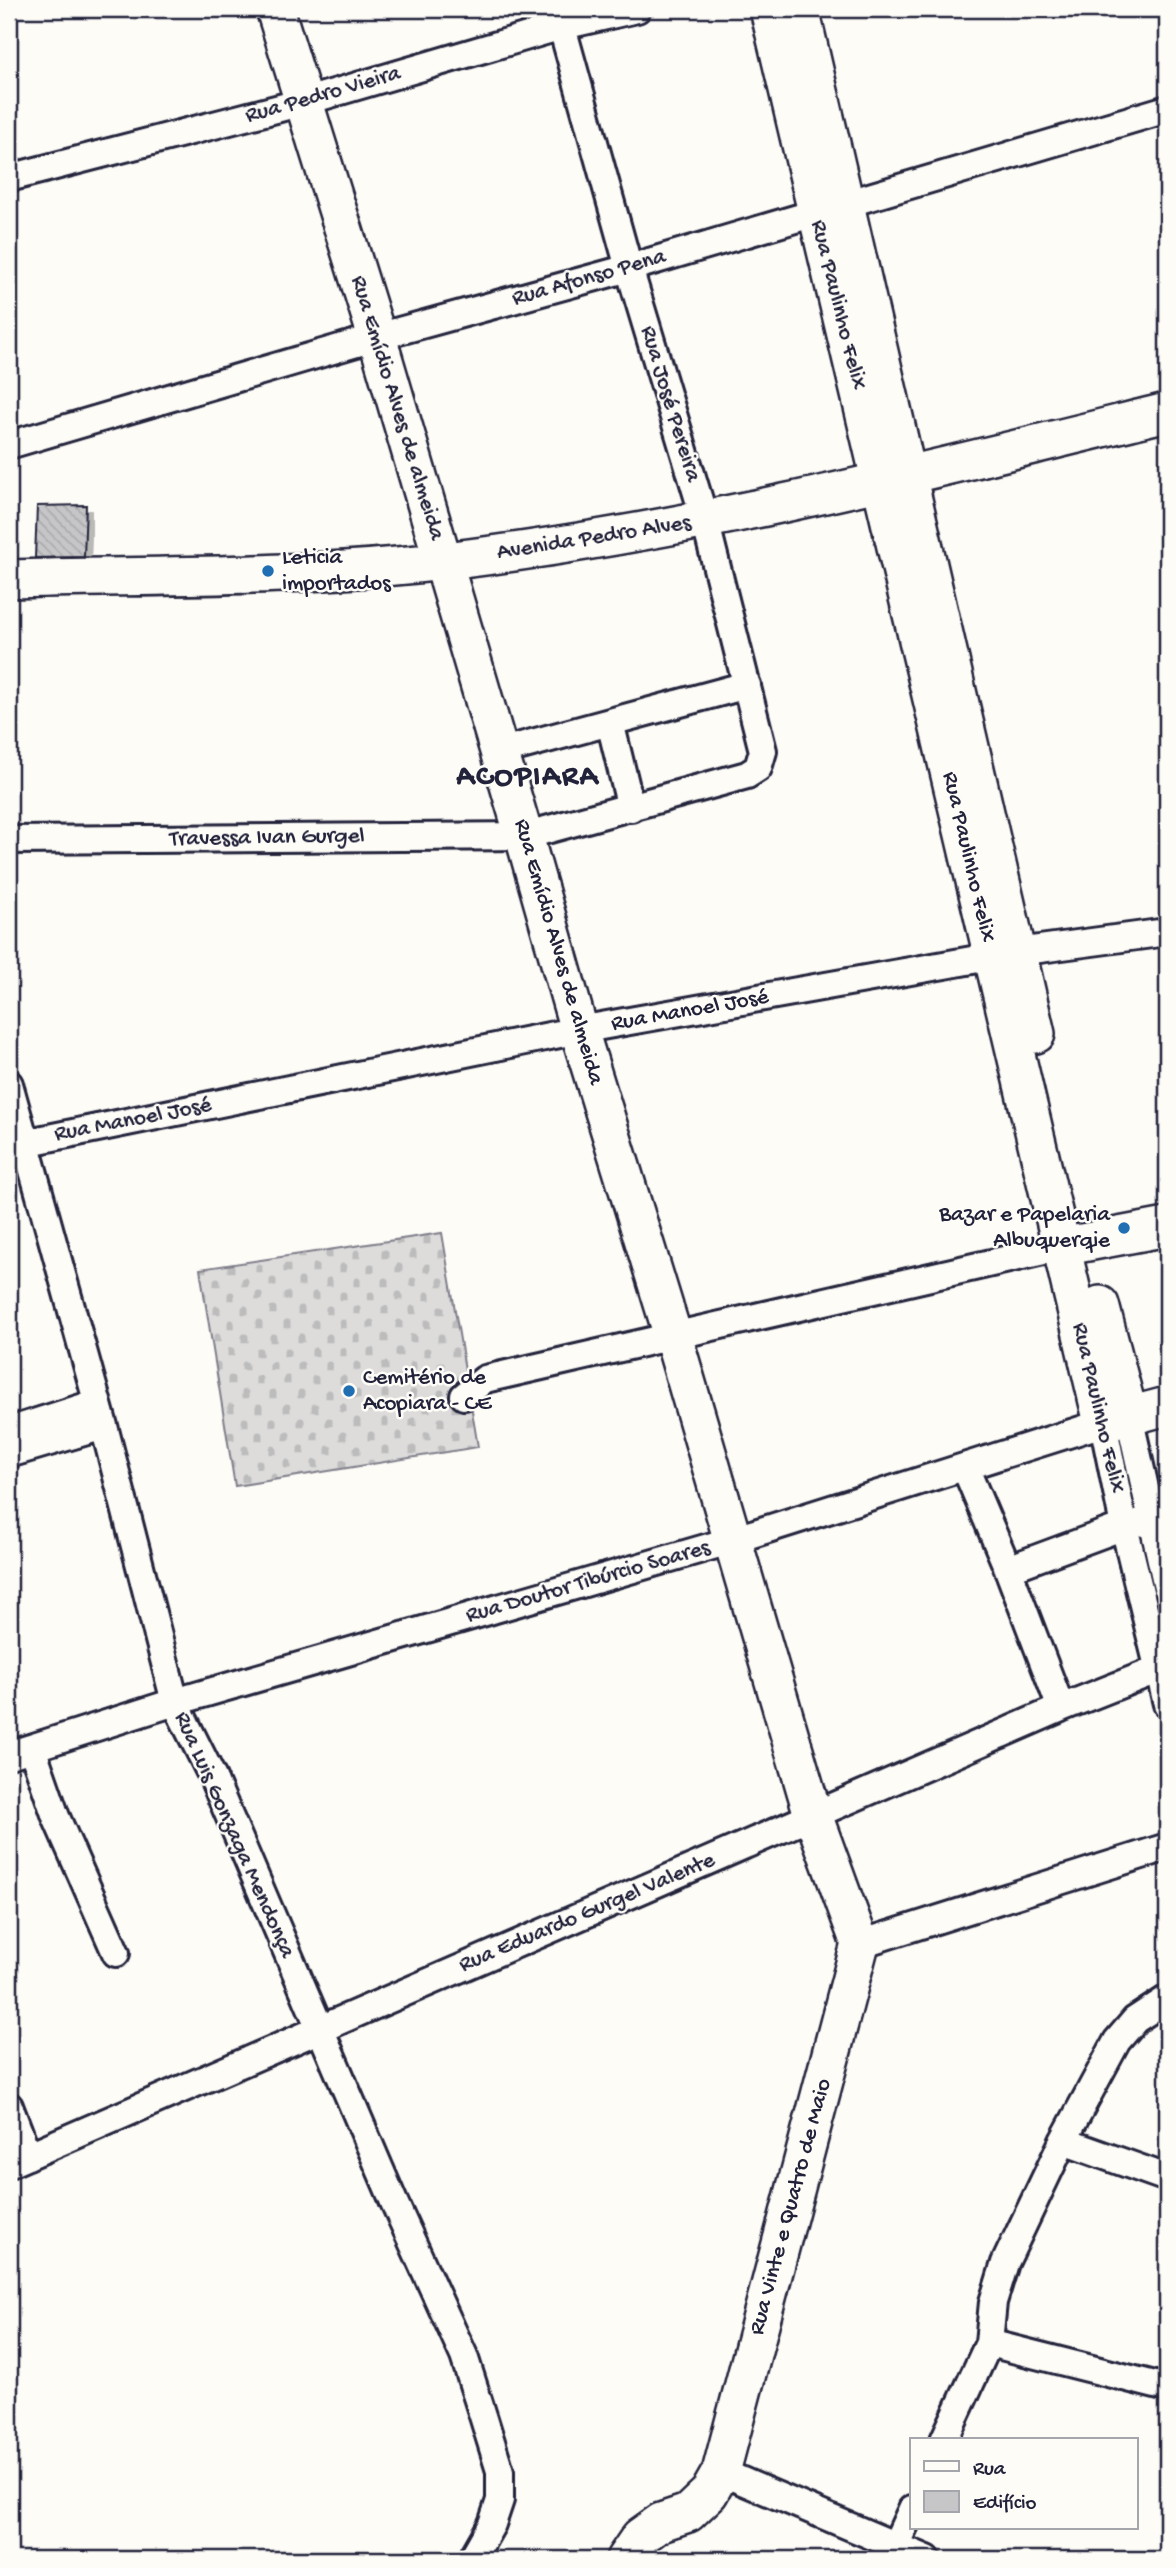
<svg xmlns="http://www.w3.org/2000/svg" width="1176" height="2568" viewBox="0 0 1176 2568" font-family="'Gochi Hand',sans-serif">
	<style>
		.cemetery { fill: url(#cemetery-stones); stroke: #807f8b; stroke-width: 2 }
		.building { fill: url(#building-back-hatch); stroke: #22223b; stroke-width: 2; filter: url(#shadow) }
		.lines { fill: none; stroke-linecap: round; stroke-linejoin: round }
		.street-casing { stroke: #22223b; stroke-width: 32 }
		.secondary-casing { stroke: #22223b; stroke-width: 42 }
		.street { stroke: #fdfcf7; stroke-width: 26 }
		.secondary { stroke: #fdfcf7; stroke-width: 37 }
		.poi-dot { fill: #1f6fb2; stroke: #fdfcf7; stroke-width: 2.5 }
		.labels { text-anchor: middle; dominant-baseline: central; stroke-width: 5; stroke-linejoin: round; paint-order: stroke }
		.street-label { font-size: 23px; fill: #22223b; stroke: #fdfcf7 }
		.poi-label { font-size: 23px; fill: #22223b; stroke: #fdfcf7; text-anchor: start }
		.district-label { font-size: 30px; font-weight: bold; letter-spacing: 2px; fill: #22223b; stroke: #fdfcf7 }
	</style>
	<defs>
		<pattern id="cemetery-stones" width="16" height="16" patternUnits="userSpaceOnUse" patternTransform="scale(1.75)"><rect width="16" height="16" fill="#dddcdb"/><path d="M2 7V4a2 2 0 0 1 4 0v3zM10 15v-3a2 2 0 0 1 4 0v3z" fill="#bdbcbd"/></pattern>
		<pattern id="building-back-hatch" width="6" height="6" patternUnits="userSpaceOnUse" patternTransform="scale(1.75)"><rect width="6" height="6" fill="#c6c6c8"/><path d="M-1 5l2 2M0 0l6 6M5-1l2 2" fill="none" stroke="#aaaaad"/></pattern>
		<filter id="shadow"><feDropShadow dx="6" dy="6" stdDeviation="0" flood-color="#0004"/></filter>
	</defs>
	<rect width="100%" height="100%" fill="#fdfcf7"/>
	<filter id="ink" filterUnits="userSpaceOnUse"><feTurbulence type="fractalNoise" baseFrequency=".0143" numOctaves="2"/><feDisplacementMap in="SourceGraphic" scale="14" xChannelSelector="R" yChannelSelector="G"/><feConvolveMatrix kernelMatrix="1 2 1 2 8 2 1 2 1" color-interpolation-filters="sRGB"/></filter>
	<g filter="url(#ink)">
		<path class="cemetery" d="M442,1233L478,1447L235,1486L200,1269Z"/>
		<path class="building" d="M86,505L84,557L35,558L37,506Z"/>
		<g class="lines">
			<g class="street-casing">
				<path id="street" d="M9,178L303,102L562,26L637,9
					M9,445L377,337L629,268L1167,109
					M610,722L631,808
					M499,752L747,685
					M9,840L524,836L747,775L758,768L763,751L705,520L629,268L557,9
					M9,1084L104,1426L175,1702L213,1778L394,2202L464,2356L484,2419L500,2471V2500L492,2524L472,2559
					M9,1146L579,1030L1017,952L1167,932
					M464,1396L485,1379L1061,1247
					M1129,1416L1167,1587
					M9,1431L97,1403
					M9,1454L104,1426
					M965,1467L1008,1569L1061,1708
					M1008,1569L1124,1526L1142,1522
					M32,1748L56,1817L116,1953
					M9,1755L175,1702L733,1540L1103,1423L1124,1526L1167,1704
					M860,1944L1167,1847
					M9,2106L28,2156
					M1063,2141L1167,2178
					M9,2164L1061,1708L1167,1666
					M989,2343L1167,2388
					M944,2440L989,2343L993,2302L1005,2263L1063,2141L1117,2041L1135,2020L1167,1999
					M721,2472L927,2559
					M896,2544L912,2509"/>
			</g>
			<g class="secondary-casing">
				<path id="secondary" d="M275,9L377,337L524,836L579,1030L673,1336L813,1815L860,1944L721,2472L709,2493L688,2513L661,2522L640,2537L625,2559
					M769,9L1103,1423L1167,1406
					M800,9L1036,1034
					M9,579C154,575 301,578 445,561C690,532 928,471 1167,412
					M1061,1247L1167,1227
					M1100,1305L1129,1416"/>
			</g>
			<use href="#street" class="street"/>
			<use href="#secondary" class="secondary"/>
		</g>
	</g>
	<g class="poi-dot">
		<circle cx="268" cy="571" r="7"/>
		<circle cx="1124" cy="1228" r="7"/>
		<circle cx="349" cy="1391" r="7"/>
	</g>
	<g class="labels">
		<g class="street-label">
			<text transform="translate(323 95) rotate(-16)">Rua Pedro Vieira</text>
			<text transform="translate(589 278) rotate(-16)">Rua Afonso Pena</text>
			<text transform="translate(838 305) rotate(76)">Rua Paulinho Felix</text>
			<text transform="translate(670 404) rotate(73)">Rua José Pereira</text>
			<text transform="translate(397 408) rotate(73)">Rua Emídio Alves de almeida</text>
			<text transform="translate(594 538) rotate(-9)">Avenida Pedro Alves</text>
			<text transform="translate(267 838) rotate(-1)">Travessa Ivan Gurgel</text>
			<text transform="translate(968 857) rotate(77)">Rua Paulinho Felix</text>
			<text transform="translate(558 952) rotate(74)">Rua Emídio Alves de almeida</text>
			<text transform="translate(690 1011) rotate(-10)">Rua Manoel José</text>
			<text transform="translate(133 1120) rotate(-11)">Rua Manoel José</text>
			<text transform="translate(1098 1408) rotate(77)">Rua Paulinho Felix</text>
			<text transform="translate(588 1582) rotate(-16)">Rua Doutor Tibúrcio Soares</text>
			<text transform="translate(234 1835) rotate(66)">Rua Luis Gonzaga Mendonça</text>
			<text transform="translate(587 1913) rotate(-23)">Rua Eduardo Gurgel Valente</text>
			<text transform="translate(791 2207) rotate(-75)">Rua Vinte e Quatro de Maio</text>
		</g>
		<g class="poi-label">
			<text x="282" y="558">Leticia<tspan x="282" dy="26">importados</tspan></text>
			<text x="1110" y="1215" text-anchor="end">Bazar e Papelaria<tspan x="1110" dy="26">Albuquerqie</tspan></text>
			<text x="363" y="1378">Cemitério de<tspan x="363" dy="26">Acopiara - CE</tspan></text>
		</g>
		<g class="district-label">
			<text x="528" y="778">ACOPIARA</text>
		</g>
	</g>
	<rect width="1176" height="2568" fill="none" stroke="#fdfcf7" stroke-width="35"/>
	<rect x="18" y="18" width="1141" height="2533" fill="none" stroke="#22223b" stroke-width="2.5" filter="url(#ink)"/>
	<rect x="910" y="2438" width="228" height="91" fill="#fdfcf7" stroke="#a5a5ac" stroke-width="2"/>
	<rect x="924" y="2461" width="35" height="10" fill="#fdfcf7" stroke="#a5a5ac" stroke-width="2"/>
	<text x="973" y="2474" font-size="21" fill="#22223b">Rua</text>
	<rect x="924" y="2491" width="35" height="21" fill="#c6c6c8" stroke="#a5a5ac" stroke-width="2"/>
	<text x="973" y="2508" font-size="21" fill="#22223b">Edifício</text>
</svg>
